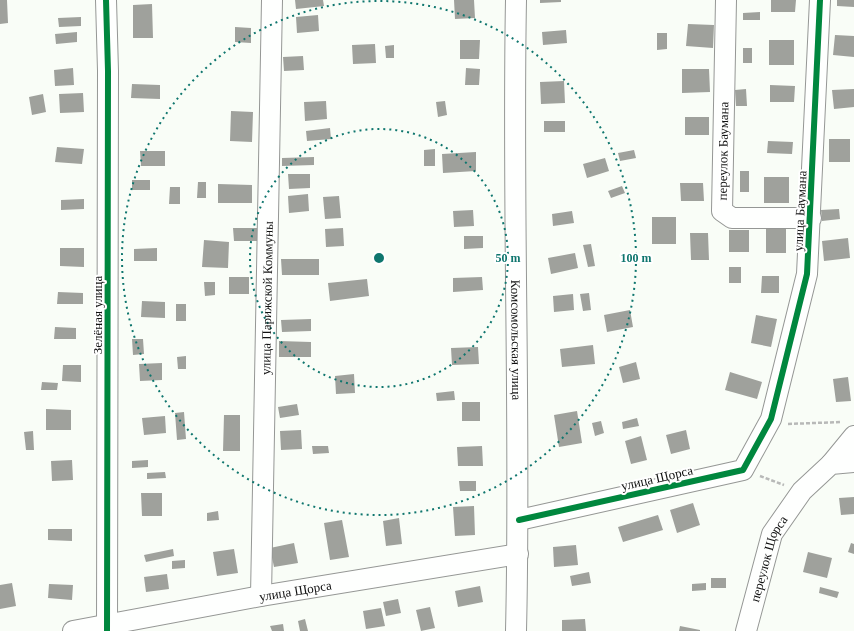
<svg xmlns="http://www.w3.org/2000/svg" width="854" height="631" viewBox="0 0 854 631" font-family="Georgia,serif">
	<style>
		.building { fill: #9fa19c }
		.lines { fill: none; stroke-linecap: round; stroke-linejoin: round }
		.minor-casing { stroke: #959795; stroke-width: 22 }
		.path { stroke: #b8b9b8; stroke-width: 2.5; stroke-dasharray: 4 2; stroke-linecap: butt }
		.minor { stroke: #fefffe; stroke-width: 20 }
		.cycleway-casing { stroke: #fff; stroke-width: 8 }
		.cycleway { stroke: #00873e; stroke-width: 6 }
		.ring { fill: none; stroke: #0f766e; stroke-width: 2; stroke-dasharray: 2 4 }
		.labels { text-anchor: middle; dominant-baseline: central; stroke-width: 4; stroke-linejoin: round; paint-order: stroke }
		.street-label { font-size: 13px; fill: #111; stroke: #fff }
		.centre { fill: #0f766e; stroke: #fff; stroke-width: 2 }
		.ring-label { font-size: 12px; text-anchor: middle; font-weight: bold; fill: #0f766e; stroke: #fff; stroke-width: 4; stroke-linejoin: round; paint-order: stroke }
	</style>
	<rect width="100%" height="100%" fill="#f9fdf7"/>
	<path class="building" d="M0,0H7L8,23L0,24Z
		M295,0H323L324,6L296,9Z
		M454,0H474L475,18L455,19Z
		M540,0H561V2L540,3Z
		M771,0H796L795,12H771Z
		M837,0H854V7L837,6Z
		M152,4L153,38H133V5Z
		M760,12V20H743V13Z
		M318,15L319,31L297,33L296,17Z
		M81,17V26L59,27L58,18Z
		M688,24L714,25L713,48L686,46Z
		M235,27L251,28V43L235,42Z
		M566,30L567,43L543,45L542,32Z
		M77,32V42L56,44L55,34Z
		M657,33H667V49L657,50Z
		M835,35L854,36V57L833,55Z
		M460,40H480L479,59H460Z
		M769,40H794V65H769Z
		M375,44L376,63L353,64L352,45Z
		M394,45V58H386L385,46Z
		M743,48H752V63H743Z
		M303,56L304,70L284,71L283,57Z
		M73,68L74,85L55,86L54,70Z
		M466,68L480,69L479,85H465Z
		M682,69H709L710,92L682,93Z
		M564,81L565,103L541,104L540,82Z
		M132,84L160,85V99L131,98Z
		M770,85L795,86L794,102H770Z
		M746,89L747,106H736L735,90Z
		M854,89V107L834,109L832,90Z
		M83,93L84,112L60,113L59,94Z
		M43,94L46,112L32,115L29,97Z
		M326,101L327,119L305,121L304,102Z
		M445,101L447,115L438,117L436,102Z
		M231,111L253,112L252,142L230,141Z
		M685,117H709V135H685Z
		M544,121H565V132H544Z
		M330,128L331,139L307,141L306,131Z
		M829,139H850V162H829Z
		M768,141L793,142L792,154L767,153Z
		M57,147L84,149L82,164L55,162Z
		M435,149V166H424V150Z
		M634,150L636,158L620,161L618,153Z
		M140,151H165V166H141Z
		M476,152V171L443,173L442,154Z
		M314,157V165L282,166V158Z
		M605,158L609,171L587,178L583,164Z
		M740,171H749V192H740Z
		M288,174H310V188L289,189Z
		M764,177H789V203H764Z
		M132,180H150V190H132Z
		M198,182H206V198H197Z
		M680,183H703L704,201H681Z
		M218,184L252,185V203H218Z
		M622,186L625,193L611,198L608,191Z
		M170,187H180V204H169Z
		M308,194L309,211L289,213L288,196Z
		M339,196L341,218L325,219L323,197Z
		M84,199V209L61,210V200Z
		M839,209L840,219L822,221L821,210Z
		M473,210L474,226L454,227L453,211Z
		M572,211L574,223L553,226L552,214Z
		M652,217H676V244H652Z
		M233,228H257V241H234Z
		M343,228L344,246L326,247L325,229Z
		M766,228H786V253H766Z
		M729,230H749V252H729Z
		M690,233H708L709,260H691Z
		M464,236H483V248L464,249Z
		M848,238L850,258L824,261L822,241Z
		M204,240L229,242L228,268L202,267Z
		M591,244L595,266L588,267L583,245Z
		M60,248H84V267L60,266Z
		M157,248V261H134V249Z
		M575,253L578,268L551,274L548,258Z
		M281,259H319V275H282Z
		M729,267H741V283H729Z
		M762,276H779V293H761Z
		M229,277H249V294H229Z
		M482,277L483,290L453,292V278Z
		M367,279L369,296L330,301L328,283Z
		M204,282H215V295L205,296Z
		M58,292L83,293V304H57Z
		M589,293L591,310L583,311L580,294Z
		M573,294L574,310L554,312L553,296Z
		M142,301L165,302V318L141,317Z
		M176,304H186V321H176Z
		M630,310L633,327L607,332L604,315Z
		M756,315L777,319L771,347L751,343Z
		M311,319V331L282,332L281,320Z
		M55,327L76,328V339H54Z
		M132,339H143L144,354L133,355Z
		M279,341L311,342V357H279Z
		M593,345L595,364L562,367L560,349Z
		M478,347L479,364L452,365L451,348Z
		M186,356V369H178L177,357Z
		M636,362L640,379L623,383L619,367Z
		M162,363V380L140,381L139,364Z
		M63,365H81V382L62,381Z
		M730,372L762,382L757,399L725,390Z
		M354,374L355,393L336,394L335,376Z
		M848,377L851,401L836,402L833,379Z
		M42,382L58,383L57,390H41Z
		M454,391L455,400L437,401L436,393Z
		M462,402H480V421H462Z
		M297,404L299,415L280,418L278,407Z
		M46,409L71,410V430H46Z
		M577,411L582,443L559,447L554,415Z
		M184,412L186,439L177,440L175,413Z
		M224,415H240V451H223Z
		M165,416L166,433L144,435L142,418Z
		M637,418L639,426L623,429L622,422Z
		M601,421L604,433L595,436L592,423Z
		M301,430L302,449L281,450L280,431Z
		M686,430L690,449L671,454L666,435Z
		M33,431L34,450H26L24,432Z
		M641,436L647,460L631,464L625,441Z
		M312,446H328L329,453L313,454Z
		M482,446L483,466H458L457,447Z
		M72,460L73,480L52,481L51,461Z
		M148,460V467L132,468V461Z
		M165,472L166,478L147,479V473Z
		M459,481H476V491H460Z
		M141,493H162V516H142Z
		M854,497V514L841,515L839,498Z
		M693,503L700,525L677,533L670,510Z
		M474,506L475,535L455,536L453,507Z
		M218,511L219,520L207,521V513Z
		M658,515L663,530L623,542L618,527Z
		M399,518L402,544L386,546L383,521Z
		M342,520L349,557L330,560L324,523Z
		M48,529H72V541L48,540Z
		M294,543L298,563L274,567L270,548Z
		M851,543L854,544V554L848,552Z
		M576,545L578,565L554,567L553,547Z
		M173,549L174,556L146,562L144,555Z
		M234,549L238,573L217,576L213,552Z
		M808,552L832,558L827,578L803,572Z
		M185,560V568L172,569V561Z
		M589,572L591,583L572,586L570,576Z
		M167,574L169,589L146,592L144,577Z
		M711,578H726V588H711Z
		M12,583L16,606L0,609V585Z
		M706,583V590L692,591V584Z
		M49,584L73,585L72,600L48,598Z
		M480,586L483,602L458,607L455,591Z
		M820,587L839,592L837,598L819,593Z
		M398,599L401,613L386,616L383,602Z
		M430,607L435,628L421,631L416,610Z
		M381,608L385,626L366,629L363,611Z
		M305,619L308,631H300L298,621Z
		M585,619L586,631H562V620Z
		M283,624L284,631H272L270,626Z
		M680,626L700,630V631H679Z"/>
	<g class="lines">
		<g class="minor-casing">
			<g id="minor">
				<path d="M106,0L108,71L107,631"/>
				<path id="s1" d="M516,0C512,210 521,421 516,631"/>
				<path d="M726,0L722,211L732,218H811"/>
				<path d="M831,464L854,436"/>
				<path d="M519,520L743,470L771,419L807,274L820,0"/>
				<path id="s2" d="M261,596L272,0"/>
				<path id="s3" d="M73,631L261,596L518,554"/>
				<path id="s4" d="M746,631L772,534L802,491L831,464L854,462"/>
			</g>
		</g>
		<path class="path" d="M788,424L841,422
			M760,476L784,485"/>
		<use href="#minor" class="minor"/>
		<g class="cycleway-casing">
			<path id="cycleway" d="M106,0L108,71L107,631
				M519,520L743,470L771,419L807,274L820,0"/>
		</g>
		<use href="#cycleway" class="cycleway"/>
	</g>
	<g class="ring">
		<circle cx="379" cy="258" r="129"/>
		<circle cx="379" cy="258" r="257"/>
	</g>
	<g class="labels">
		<g class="street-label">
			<text transform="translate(723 151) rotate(-89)">переулок Баумана</text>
			<text transform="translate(800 211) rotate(-87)">улица Баумана</text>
			<text stroke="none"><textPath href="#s2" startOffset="298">улица Парижской Коммуны</textPath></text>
			<text transform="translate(97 315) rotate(-90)">Зелёная улица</text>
			<text stroke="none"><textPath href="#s1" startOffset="340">Комсомольская улица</textPath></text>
			<text transform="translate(657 478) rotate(-13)">улица Щорса</text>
			<text stroke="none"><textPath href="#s4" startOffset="76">переулок Щорса</textPath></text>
			<text stroke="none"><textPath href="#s3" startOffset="226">улица Щорса</textPath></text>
		</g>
	</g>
	<circle cx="379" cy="258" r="6" class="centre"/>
	<g class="ring-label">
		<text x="508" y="262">50 m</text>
		<text x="636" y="262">100 m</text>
	</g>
</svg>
